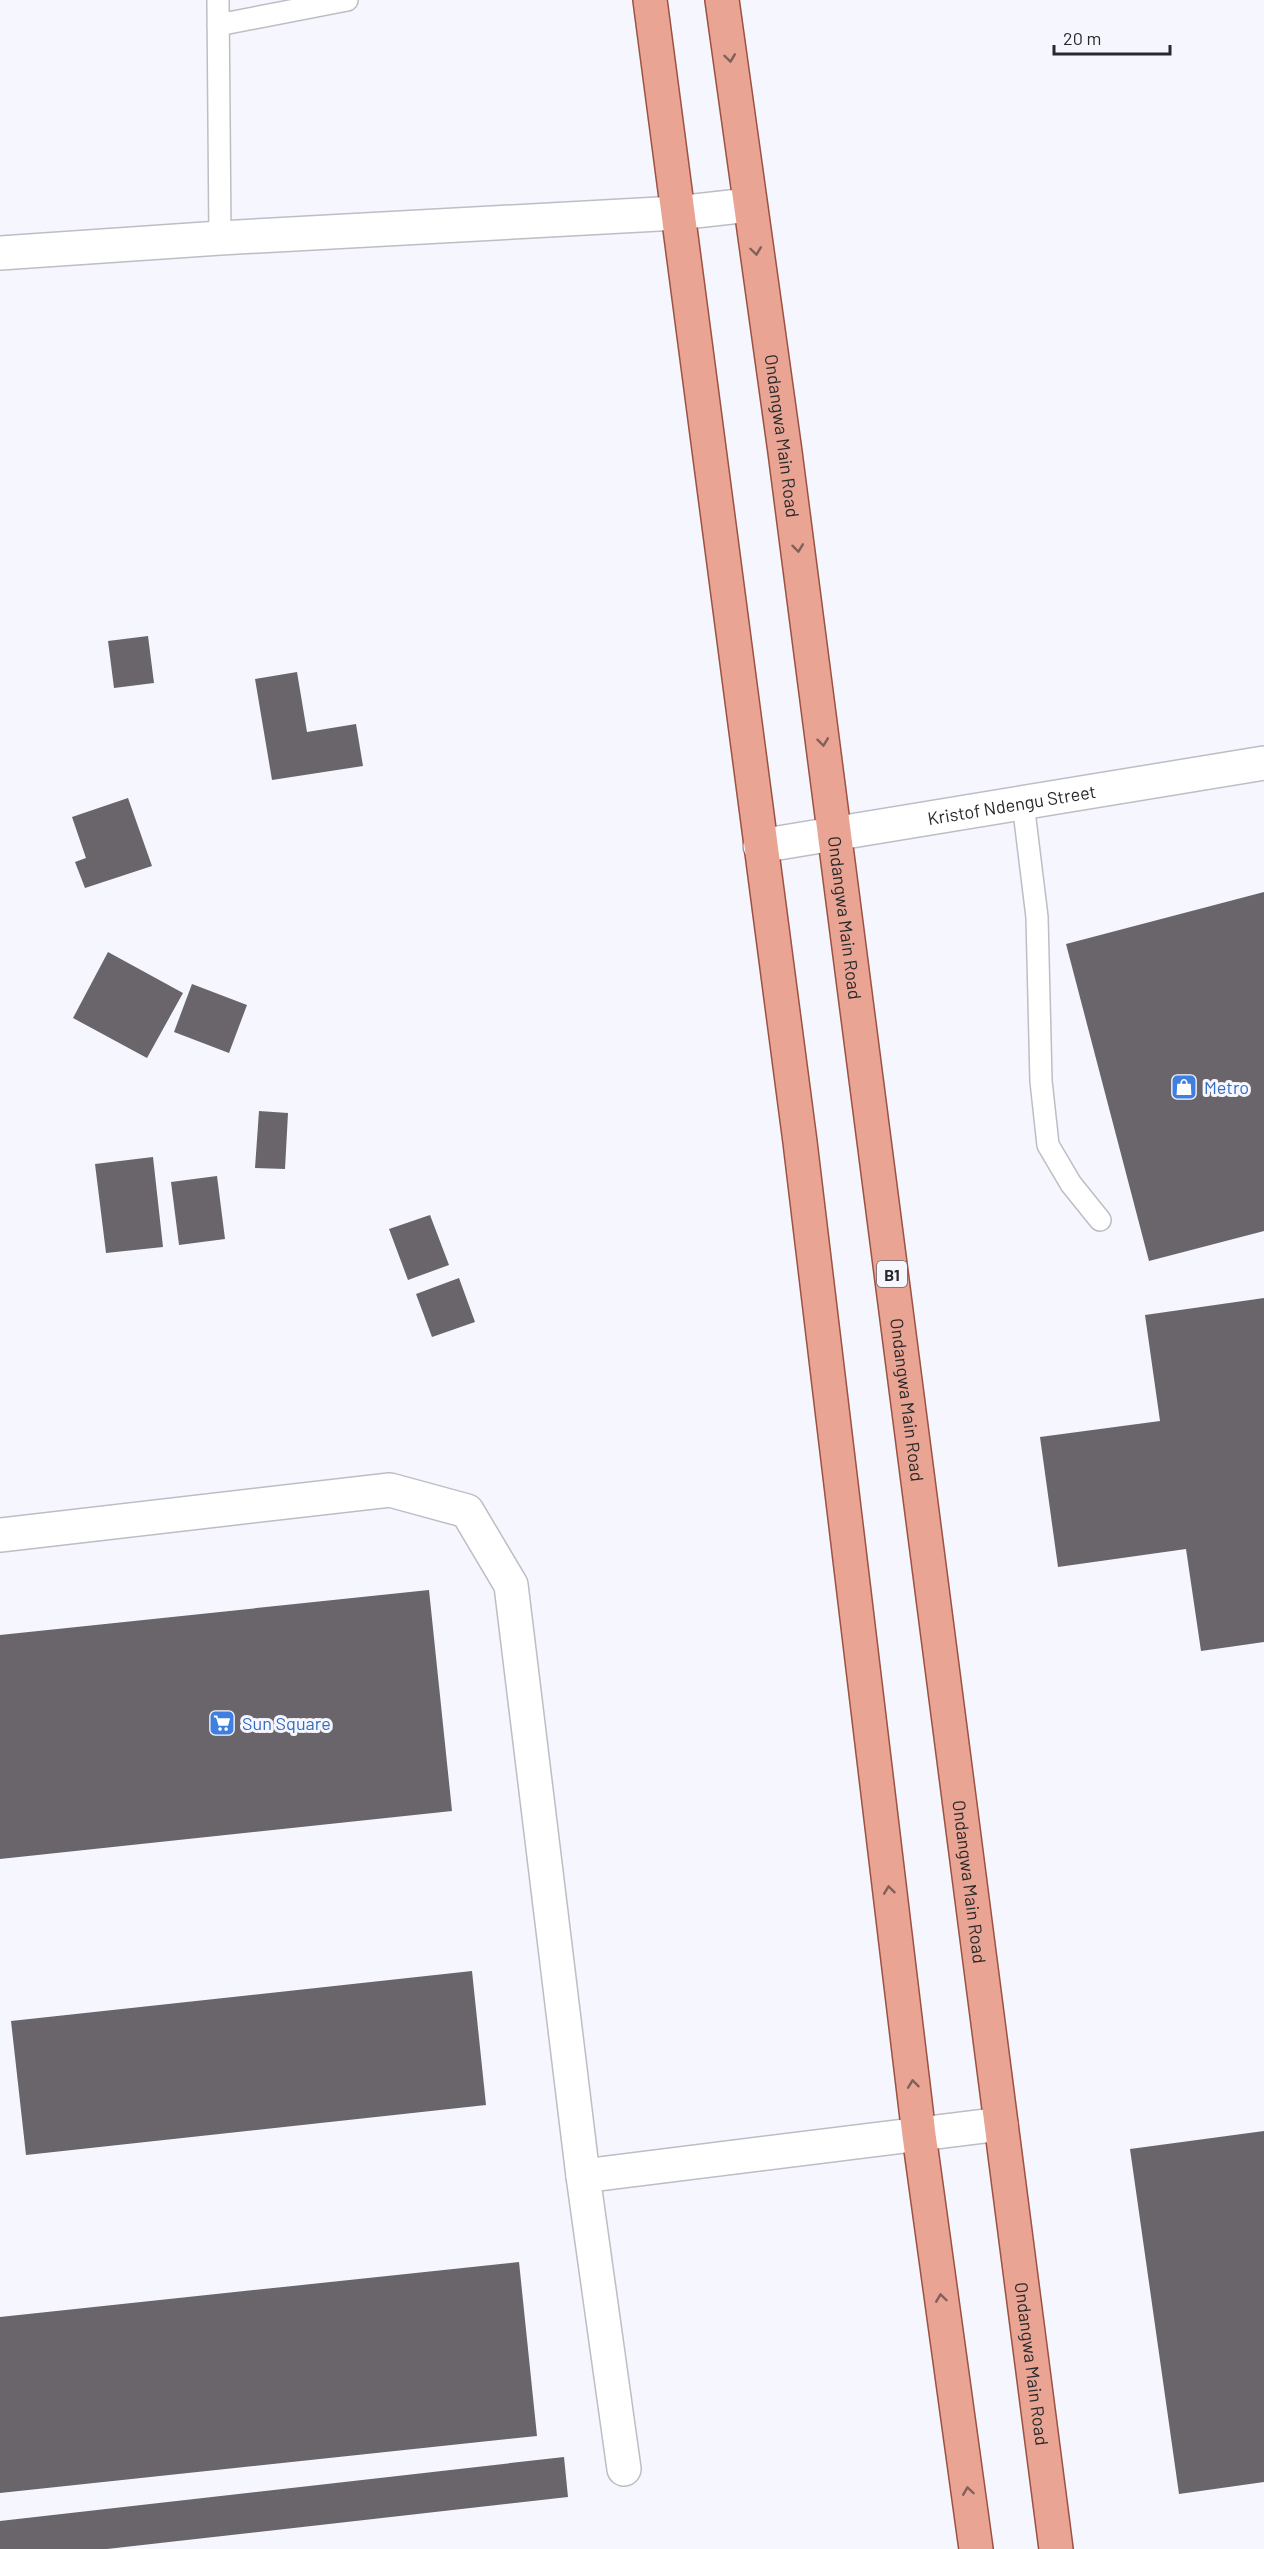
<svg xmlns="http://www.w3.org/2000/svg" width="1264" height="2549" viewBox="0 0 1264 2549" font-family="Barlow,sans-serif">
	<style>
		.building { fill: #69656a }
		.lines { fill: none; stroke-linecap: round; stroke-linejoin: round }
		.service-casing { stroke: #bebdc4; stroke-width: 24 }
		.minor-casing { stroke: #bebdc4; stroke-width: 36 }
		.primary-casing { stroke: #9c5141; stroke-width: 36 }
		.service { stroke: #fff; stroke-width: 21 }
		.minor { stroke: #fff; stroke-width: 33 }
		.primary { stroke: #e9a494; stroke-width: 33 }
		.oneway { stroke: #7f605b }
		.labels { text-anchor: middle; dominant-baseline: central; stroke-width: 6; stroke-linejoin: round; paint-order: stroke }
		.shield { fill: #f6f6fe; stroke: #66666b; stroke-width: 1.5 }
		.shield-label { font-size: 16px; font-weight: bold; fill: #29292c }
		.street-label { font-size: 18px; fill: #29292c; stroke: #f6f6fe }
		.shop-label { font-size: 18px; fill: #366cbe; stroke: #f6f6fe; text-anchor: start }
	</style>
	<rect width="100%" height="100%" fill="#f6f6fe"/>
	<path class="building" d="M148,636L154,683L114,688L108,641Z
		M297,672L307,732L356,724L363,766L272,780L255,679Z
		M128,798L152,866L85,888L75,862L86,858L72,817Z
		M1264,892V1231L1149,1261L1066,944Z
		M108,952L183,993L147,1058L73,1018Z
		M192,984L247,1005L229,1053L174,1032Z
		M259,1111L288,1113L285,1169L255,1168Z
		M153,1157L163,1247L106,1253L95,1164Z
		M217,1176L225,1239L179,1245L171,1182Z
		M430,1215L449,1265L408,1280L389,1229Z
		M459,1278L475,1322L432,1337L416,1294Z
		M1264,1298V1642L1201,1651L1186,1549L1058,1567L1040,1437L1160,1421L1145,1315Z
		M429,1590L452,1811L0,1859V1635Z
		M472,1971L486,2105L26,2155L11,2021Z
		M1264,2131V2482L1179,2494L1130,2149Z
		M519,2262L537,2436L0,2493V2317Z
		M564,2457L568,2497L107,2549H0V2521Z"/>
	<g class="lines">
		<g class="service-casing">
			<path id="service" d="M218,0L220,238
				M218,25L347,0
				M1023,803L1037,917L1041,1081L1048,1145L1071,1184L1100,1220"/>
		</g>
		<g class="minor-casing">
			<g id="minor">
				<path d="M0,253L220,238L677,213L749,205"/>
				<path id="s1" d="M760,846L1264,763"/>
				<path d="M0,1535L390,1490L467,1511L511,1585L583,2176L624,2469"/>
				<path d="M583,2176L1001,2124"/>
			</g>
		</g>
		<g class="primary-casing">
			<g id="primary">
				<path d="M650,0L800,1142L919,2135L976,2549"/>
				<path id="s2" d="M722,0L785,452L1056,2549"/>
			</g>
		</g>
		<use href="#service" class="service"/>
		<use href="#minor" class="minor"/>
		<use href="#primary" class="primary"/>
	</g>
	<defs><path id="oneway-chevron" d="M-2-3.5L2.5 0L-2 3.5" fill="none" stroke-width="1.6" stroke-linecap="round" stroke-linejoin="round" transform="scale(1.5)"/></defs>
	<g class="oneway">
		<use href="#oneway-chevron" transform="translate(730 58) rotate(82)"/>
		<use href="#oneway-chevron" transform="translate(756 251) rotate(82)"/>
		<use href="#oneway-chevron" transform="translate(798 548) rotate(83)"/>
		<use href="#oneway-chevron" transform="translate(823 742) rotate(83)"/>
		<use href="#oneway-chevron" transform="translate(889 1890) rotate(-97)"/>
		<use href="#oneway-chevron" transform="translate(913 2084) rotate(-97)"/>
		<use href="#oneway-chevron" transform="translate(941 2298) rotate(-98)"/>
		<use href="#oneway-chevron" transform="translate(968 2491) rotate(-98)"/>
	</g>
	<defs>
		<g id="shop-square" transform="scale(1.35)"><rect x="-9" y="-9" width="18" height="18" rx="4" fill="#3f7fe0" stroke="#f6f6fe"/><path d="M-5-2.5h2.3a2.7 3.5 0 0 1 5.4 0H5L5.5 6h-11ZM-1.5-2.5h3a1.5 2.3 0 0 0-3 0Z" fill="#fff"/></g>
		<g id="supermarket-square" transform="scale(1.35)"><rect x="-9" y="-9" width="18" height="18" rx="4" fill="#3f7fe0" stroke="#f6f6fe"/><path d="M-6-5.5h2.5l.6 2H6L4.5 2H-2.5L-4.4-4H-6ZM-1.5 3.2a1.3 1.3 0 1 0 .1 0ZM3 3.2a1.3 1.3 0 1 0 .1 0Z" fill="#fff"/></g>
	</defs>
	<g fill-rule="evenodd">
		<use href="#shop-square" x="1184" y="1087"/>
		<use href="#supermarket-square" x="222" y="1723"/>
	</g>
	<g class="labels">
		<rect class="shield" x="877" y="1261" width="30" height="26" rx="4.5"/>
		<g class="shield-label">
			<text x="892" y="1274">B1</text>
		</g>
		<g class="street-label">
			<text stroke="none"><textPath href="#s2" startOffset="440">Ondangwa Main Road</textPath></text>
			<text stroke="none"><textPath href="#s1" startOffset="255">Kristof Ndengu Street</textPath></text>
			<text stroke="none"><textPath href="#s2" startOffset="926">Ondangwa Main Road</textPath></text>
			<text stroke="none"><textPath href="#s2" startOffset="1412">Ondangwa Main Road</textPath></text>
			<text stroke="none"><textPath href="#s2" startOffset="1898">Ondangwa Main Road</textPath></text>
			<text stroke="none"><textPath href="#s2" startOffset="2384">Ondangwa Main Road</textPath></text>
		</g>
		<g class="shop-label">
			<text x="1204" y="1087">Metro</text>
			<text x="242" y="1723">Sun Square</text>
		</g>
	</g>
	<path d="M1054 45v9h116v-9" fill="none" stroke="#29292c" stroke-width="3"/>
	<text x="1063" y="45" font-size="18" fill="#29292c" stroke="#f6f6fe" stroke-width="4.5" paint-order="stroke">20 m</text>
</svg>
